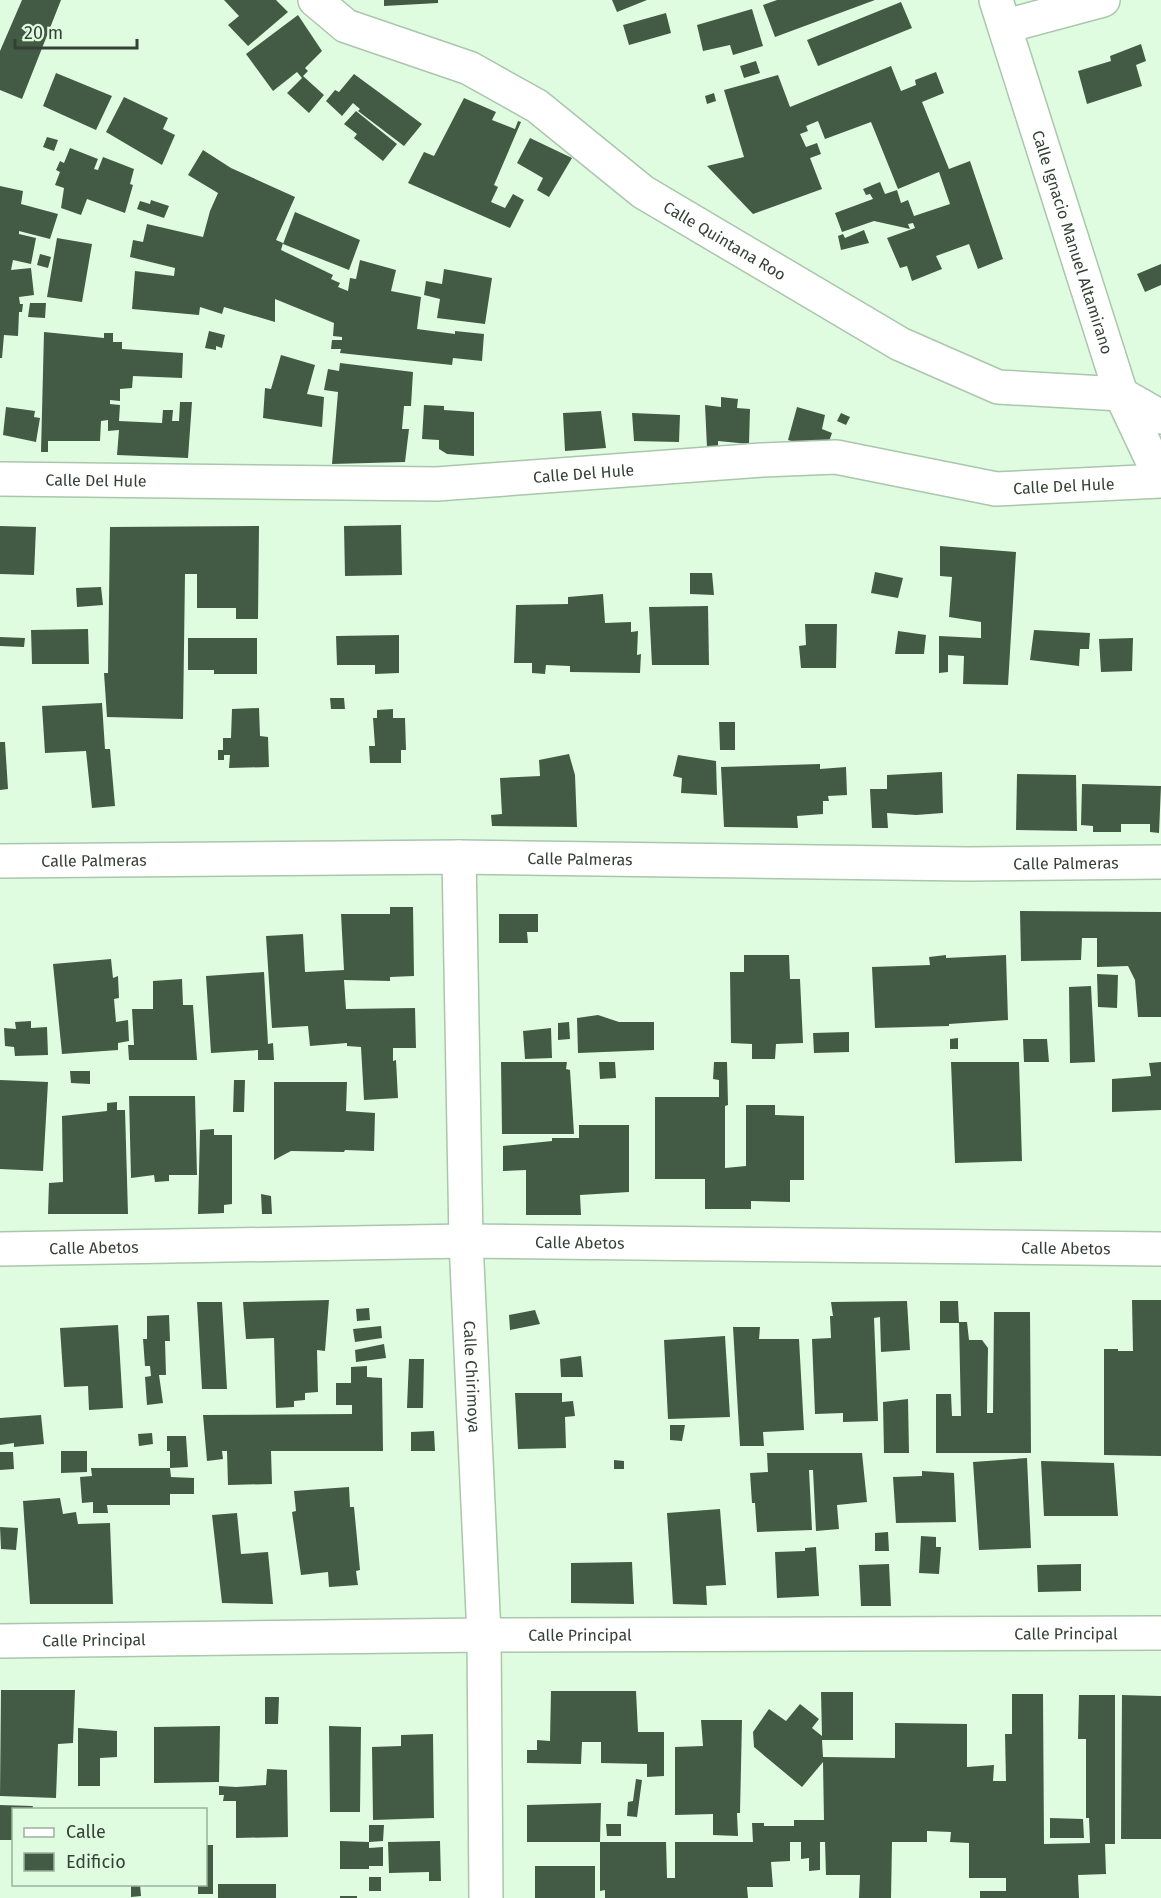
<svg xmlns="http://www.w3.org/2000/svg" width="1161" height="1898" viewBox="0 0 1161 1898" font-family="'Fira Sans',sans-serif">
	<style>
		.building { fill: #435b44 }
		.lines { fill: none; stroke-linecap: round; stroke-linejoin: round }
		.minor-casing { stroke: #aac6ab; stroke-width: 36 }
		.tertiary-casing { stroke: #aac6ab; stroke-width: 36 }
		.minor { stroke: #fff; stroke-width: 33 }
		.tertiary { stroke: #fff; stroke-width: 33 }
		.labels { text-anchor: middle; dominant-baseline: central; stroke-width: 6; stroke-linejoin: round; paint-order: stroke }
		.street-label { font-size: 16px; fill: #354136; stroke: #dffce0 }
	</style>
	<rect width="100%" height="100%" fill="#dffce0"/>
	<path class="building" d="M22,0H61L22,99L0,90V51Z
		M224,0H276L288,12L248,46L228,25L239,16Z
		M384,0H438V3L384,6Z
		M612,0H647L617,12Z
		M777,0H875L775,37L763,5Z
		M901,2L912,28L818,66L807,40Z
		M752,9L763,46L733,55L730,45L703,51L697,25Z
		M666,13L671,33L629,45L623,25Z
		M298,15L322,51L305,68L308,71L303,76L324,95L309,113L287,93L302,78L297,72L273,91L246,54Z
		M1141,44L1146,61L1136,65L1142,86L1087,104L1078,71L1111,61L1110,56Z
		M756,61L760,73L744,78L740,66Z
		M891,66L901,91L916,85L915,80L936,72L944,93L922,102L949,169L970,161L1003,259L978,269L969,244L936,256L942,269L912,281L907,266L900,268L887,238L915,228L913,223L908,224L910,229L874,221L842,232L835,213L873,199L870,194L866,195L863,189L880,182L885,194L897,190L901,203L908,200L914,216L950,204L939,172L898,189L871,122L825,139L818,121L806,126L808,131L800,134L806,147L817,143L821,154L810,158L822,189L753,214L707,166L744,157L724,90L778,75L790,107Z
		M56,73L112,96L96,130L43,106Z
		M354,74L422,124L404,146L358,111L360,109L353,103L342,116L326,101L335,90L339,92Z
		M714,93L716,101L707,104L705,96Z
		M124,97L168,118L163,129L175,135L162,165L106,132Z
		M464,98L496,112L492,120L515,129L518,121L521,122L494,185L498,187L491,202L505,208L513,194L524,200L510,228L408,183L424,152L434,156Z
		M356,111L397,144L383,161L354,138L357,134L344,124Z
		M47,137L58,140L54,151L43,147Z
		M530,138L572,158L549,197L537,190L543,178L517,163Z
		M70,148L98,159L94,169L98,170L103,157L134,169L130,184L133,185L125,213L87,199L81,215L61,208L64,188L55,185L60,172L56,170L60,161L64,163Z
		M203,150L231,168L295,197L276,240L283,243L281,250L333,275L331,279L340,283L338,287L348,291L350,278L356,279L360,260L396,270L391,291L421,297L417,329L455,334V331L484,334L482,361L453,358L452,365L340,353L341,349H331L332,340H342V337L333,336L334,323L275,299V322L224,307L222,314L200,307L199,315L132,309L135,271L174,276L175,268L130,257L133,240L143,242L147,224L203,237L210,211L218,193L188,175Z
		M0,186L23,191L21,204L58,214L50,239L19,231V234L36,238L31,264L13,260L11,270L31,268L34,295L19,297L20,304H23L22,312H19L18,336L4,335L2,358H0Z
		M151,200L169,206L164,218L137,209L140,201L150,204Z
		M295,212L360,240L349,270L283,244Z
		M864,230L869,243L841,250L838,236L843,234L845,238Z
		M57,238L92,244L82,302L47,297Z
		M40,254L51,257L48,268L37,265Z
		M1161,264V285L1145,292L1137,274Z
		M444,269L492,278L485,324L437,318L440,299L424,295L426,281L442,284Z
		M30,303H46L45,318L28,317Z
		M209,331L225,335L222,348L216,346V350L205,348Z
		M44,332L104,338V333H113V342H122V349L183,353L182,378L133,376L132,388L120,389V401L110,400V404L120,405L119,421L162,423L163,410H173L172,421H179L180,402H192L188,458L117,455L119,430L108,431V420L101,421L100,441H48V452H41Z
		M281,355L315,365L307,394L324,397L322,427L263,418L265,388L271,389Z
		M340,363L413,372L411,406H404L402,429H409L405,462L332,464L338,392L324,390L328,369L339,371Z
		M721,397L738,399L737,408L750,409L749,444L718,441V448H707L705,405L721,407Z
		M424,405L444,406V410L474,412V456L447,454L439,449V440L422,439Z
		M6,407L35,411L34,417L40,418L36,442L3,435Z
		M797,407L825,415L822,429L832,433L827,447L816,448L788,440Z
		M601,411L606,448L565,451L563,413Z
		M632,413L680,415L679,442L634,441Z
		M841,413L850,417L846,425L837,421Z
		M401,525L402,575L345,576L344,526Z
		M0,526L36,527L34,575L0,574Z
		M259,526L258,619H236V608H197V574H185L183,719L107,717L104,673H108L110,527Z
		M940,546L1016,552L1008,685L963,684L964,656L948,655V672L939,673V636L981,638V622L949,617L952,577L940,576Z
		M875,572L903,578L898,598L871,593Z
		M690,573H712L714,595L690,594Z
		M101,587L103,605L77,607L76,588Z
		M603,594L605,623L631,622V632L638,631L637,655L641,654L640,673L570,672V666L546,665L545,674L532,673V663H514L516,605L568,604V597Z
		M708,606L709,665H652L649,607Z
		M805,624H837L836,668H801L799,646L806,645Z
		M88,629L89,664H32L31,630Z
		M1034,630L1090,633L1089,649H1080L1079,666L1030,660Z
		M898,631L926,635L924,654H895Z
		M399,635V673L375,674V665H337L336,636Z
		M0,637L25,638L24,647L0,646Z
		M188,638H257V674H214V670H188Z
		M1133,638L1132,671L1101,672L1099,639Z
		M330,698H344L345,709H331Z
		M102,703L105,749H110L115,806L92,808L86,751L45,753L42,706Z
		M259,708L260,736L268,737L269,767L229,768L230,755H224V760H218V750H223V738H231L232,709Z
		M393,709V718H405L406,750H401V763H370L369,746H375L373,718H377V710Z
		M719,722H735V750H720Z
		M0,742H5L8,789L0,790Z
		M569,754L575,775L577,827L492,826L491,815L502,814L500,778L540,776L539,760Z
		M678,755L716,761L717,795L681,793L682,778L673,776Z
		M820,764V769L846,767L847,795L828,796L829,801H823V814L797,816L798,828L724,827L721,767Z
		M942,772L943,813L916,815L887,813L888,828H872L870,789H887V775Z
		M1017,774L1076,775L1077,831L1016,830Z
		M1082,784L1161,786L1159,833L1150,832V824H1121V832H1093V826L1081,825Z
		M390,907H413L414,976L390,977V981L344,980L346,1009L415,1008L416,1048H393V1061L396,1060L398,1098L364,1100L361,1047L347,1046V1043L310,1046L308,1026L272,1028L266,936L303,934L305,972L344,970L341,914H390Z
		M1020,911L1161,912V1017H1138L1135,980L1128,966L1097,967V938H1082L1081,960L1021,961Z
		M499,914H538V932H527L528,943H499Z
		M744,955H789L790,979H800L803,1043L776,1044L775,1059H752V1044L731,1043L730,972H744Z
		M946,955V958L1006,955L1008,1020L949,1024V1026L875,1028L872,967L930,965L929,957Z
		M111,959L113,978L118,976L119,998L114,999L116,1022L128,1020L129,1041L118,1043V1050L62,1054L53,964Z
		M264,972L268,1044L273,1043L274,1060H258V1050L211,1053L206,976Z
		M1097,974L1118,975L1117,1008L1098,1007Z
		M182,979L183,1005H193L197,1060H129L128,1045H134L132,1009H153V981Z
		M1091,986L1095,1062L1070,1063L1069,987Z
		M598,1015L619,1022H654V1050L578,1053L577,1018Z
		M31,1021V1028L47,1027L48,1055L15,1056L14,1047L5,1046L4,1028L16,1029L15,1022Z
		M569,1022L570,1039L558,1040V1023Z
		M551,1028L552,1058L525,1059L523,1031Z
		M849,1032V1052L814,1053L813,1033Z
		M958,1038V1049H950V1039Z
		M1023,1039H1047L1049,1062H1024Z
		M501,1062H567L566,1069L570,1070L574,1134H502Z
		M599,1062H615L616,1078L600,1079Z
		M714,1062H727L728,1105L725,1106V1168L746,1166V1105H775V1115L804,1116V1180H790V1202L751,1201V1209H705V1179H655V1097H719V1080L713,1079Z
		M951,1062H1019L1022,1161L955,1163Z
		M1161,1062V1110L1112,1112V1079L1151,1076L1149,1063Z
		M70,1071H90V1084L71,1083Z
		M0,1080L48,1082L43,1171L0,1169Z
		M234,1080H245L244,1112H233Z
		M274,1082H347L346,1111L375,1113L374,1151L345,1150L344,1152L291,1151L274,1160Z
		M129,1096H195L197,1175H169V1181L155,1182L154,1175L131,1178Z
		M117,1102V1110H125L128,1214H48L49,1183L63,1182L62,1116L107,1111V1103Z
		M579,1125H629V1192L580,1195L581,1215H526V1170L503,1171V1146L552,1141V1138H579Z
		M214,1129V1135H232V1204L224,1205V1213L198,1214L200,1130Z
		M261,1194L271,1196L272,1214H262Z
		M329,1300L325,1351L317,1350L318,1392L305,1393V1400L294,1401V1407L276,1408L274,1338L246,1339L243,1302Z
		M1132,1300H1161V1456L1104,1455V1349H1118V1351H1133Z
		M907,1301L910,1350L881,1352L880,1317L874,1318L878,1421L843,1422V1413L815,1414L812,1339L831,1338L830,1316H833L831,1302Z
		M940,1301H958L959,1323H940Z
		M197,1302H222L227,1389H202Z
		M369,1308L370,1320L357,1321L356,1309Z
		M535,1310L540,1324L510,1330L509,1315Z
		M994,1312H1030L1031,1453H936V1394H951L952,1416H961L959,1322H967L969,1340H982L988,1348L987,1413H993Z
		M169,1315L170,1341H165L166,1375H159L163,1403L147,1405L145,1377L151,1376L150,1366H145L143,1339H147V1316Z
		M118,1325L123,1408L89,1410L88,1386L64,1387L60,1328Z
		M381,1326L382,1338L355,1342L353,1329Z
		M733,1327H760L759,1339H799L804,1430L763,1432L764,1446H740Z
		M725,1336L730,1417L668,1419L664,1340Z
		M384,1344L386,1358L356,1362L355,1350Z
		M581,1356L583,1377H561L560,1359Z
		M409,1359H424L423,1408H407Z
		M367,1366V1377L382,1378L383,1451H271L272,1484L228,1485L227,1451H222L223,1459L207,1461L203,1415L352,1414V1405H336V1383H351V1367Z
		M515,1393H562V1402L573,1401L575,1416L565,1417L566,1448L518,1449Z
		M908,1399L909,1453H884L883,1402Z
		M41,1415L44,1444L14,1447V1443L0,1445V1418Z
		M670,1425H685L682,1441L670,1440Z
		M434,1431L435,1451H411V1432Z
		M152,1433L153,1444L139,1446L138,1434Z
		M167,1436H186L188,1467L170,1468L171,1477L194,1478V1494H170V1505H107L108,1513H93V1502L82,1503L80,1477L92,1476L91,1468H170V1451H167Z
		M61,1451H87V1472L61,1473Z
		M0,1452H13L14,1469L0,1470Z
		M767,1453H862L867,1502L837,1505L839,1529L816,1531L813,1470H809L812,1530L757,1532L755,1503H752L750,1473L768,1472Z
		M1027,1458L1031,1548L979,1550L973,1462Z
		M614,1460L624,1461V1469H614Z
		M1041,1461L1114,1463L1118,1516H1044Z
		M922,1471L954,1473L956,1522L896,1523L893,1477L922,1476Z
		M349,1487L350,1507H354L360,1570L356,1571L358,1585L329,1587L328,1572L301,1575L292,1512L296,1511L294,1491Z
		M60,1498L63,1514L76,1512L78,1524L110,1523L113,1604H30L23,1501Z
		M720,1509L726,1585L706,1586L707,1605L673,1604L667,1513Z
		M237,1513L241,1554L268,1552L273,1604L222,1603L212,1515Z
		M0,1527L18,1528L16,1550L1,1549Z
		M888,1532L889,1551H875V1533Z
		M921,1536L936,1537V1547H941L939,1574L919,1573Z
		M816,1547L819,1596L777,1598L775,1552L805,1551V1548Z
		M632,1562L634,1604L571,1603V1563Z
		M889,1564L891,1606H861L859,1565Z
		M1081,1564V1591L1038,1592L1037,1565Z
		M1,1690H75L73,1743L58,1744L56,1798L0,1796Z
		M551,1691H636L638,1732H664V1776L647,1777V1764L601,1763V1742H582L581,1764L527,1763V1750H537V1740L550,1741Z
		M821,1692H853V1740H822L823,1757L895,1758V1723L967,1724V1767L994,1765L993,1781H1006L1005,1734H1012V1694H1043L1044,1844L1090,1843L1089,1818H1086V1739H1078L1079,1695H1115V1844H1105L1106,1874L1078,1875L1079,1898H980V1891H1006V1878H969V1843L950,1842L951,1832L927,1831V1842H892L891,1898H859L860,1875H826L825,1842H820V1870L809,1871V1858L801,1859V1842H790V1861L771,1862L773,1887H747L748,1898H605V1890L600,1891V1842H666L667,1878H675V1842H753L752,1823H764V1826H794V1820H824L823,1762L802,1787L754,1747L753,1732L769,1709L786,1721L800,1704L819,1719L812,1728L822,1736Z
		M1122,1695L1161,1696V1839H1121Z
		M265,1697H279L278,1724H265Z
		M701,1720H742L740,1813H737L738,1836L713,1835V1814L675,1815V1747L703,1746Z
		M220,1726L219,1782L154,1783V1727Z
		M329,1726L361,1727L360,1812H330Z
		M78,1728L117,1731V1757L100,1758V1786H78Z
		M433,1734L434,1818L373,1820L372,1747L401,1746V1735Z
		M267,1769L287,1770L288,1837L236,1838V1801H223L224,1795H219V1786L236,1787L266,1785Z
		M636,1779L642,1780L637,1817L627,1816L628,1802L633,1801Z
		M601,1803L600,1842H527V1805Z
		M0,1805L33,1806L32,1809H14V1840H0Z
		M1050,1818L1083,1819L1084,1838H1050Z
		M606,1824H621V1836H607Z
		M369,1825H384L383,1841L369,1842Z
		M340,1841L369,1842V1848L383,1847V1866H369V1869H340Z
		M440,1841L441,1881H429V1872L389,1873L388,1842Z
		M206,1845H213V1894H198V1884H206Z
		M535,1866H595V1898H535Z
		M369,1877H381V1891H369Z
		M131,1884H140L141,1896L131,1897Z
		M218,1884H276V1898H218Z
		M340,1896H357V1898H340Z"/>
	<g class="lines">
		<g class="minor-casing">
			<g id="minor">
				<path id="s1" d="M315,0L346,26L469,68L537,106L643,192L900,344L998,387L1121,394L1161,417"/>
				<path d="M1006,26L1103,0"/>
				<path id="s2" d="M0,479L437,484L762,460L836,457L996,489L1161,481"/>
				<path id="s3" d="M459,857L466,1241L484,1635L486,1898"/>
				<path id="s4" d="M0,861L459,857L968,864L1161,862"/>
				<path id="s5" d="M0,1249L466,1241L1161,1249"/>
				<path id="s6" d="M0,1641L484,1635L1161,1633"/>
			</g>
		</g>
		<g class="tertiary-casing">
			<g id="tertiary">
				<path id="s7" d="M996,0L1121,394L1161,479"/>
			</g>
		</g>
		<use href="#minor" class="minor"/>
		<use href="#tertiary" class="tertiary"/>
	</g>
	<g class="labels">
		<g class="street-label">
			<text stroke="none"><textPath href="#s1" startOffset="480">Calle Quintana Roo</textPath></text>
			<text stroke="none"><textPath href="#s7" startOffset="254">Calle Ignacio Manuel Altamirano</textPath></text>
			<text stroke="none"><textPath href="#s2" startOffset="584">Calle Del Hule</textPath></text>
			<text stroke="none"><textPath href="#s2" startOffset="96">Calle Del Hule</textPath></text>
			<text stroke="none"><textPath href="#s2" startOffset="1068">Calle Del Hule</textPath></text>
			<text stroke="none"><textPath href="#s4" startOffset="580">Calle Palmeras</textPath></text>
			<text stroke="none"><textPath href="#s4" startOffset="94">Calle Palmeras</textPath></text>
			<text stroke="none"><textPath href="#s4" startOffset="1066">Calle Palmeras</textPath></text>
			<text stroke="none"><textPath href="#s5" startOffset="580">Calle Abetos</textPath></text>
			<text stroke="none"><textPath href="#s5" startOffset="94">Calle Abetos</textPath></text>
			<text stroke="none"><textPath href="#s5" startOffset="1066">Calle Abetos</textPath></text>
			<text stroke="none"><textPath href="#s3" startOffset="520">Calle Chirimoya</textPath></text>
			<text stroke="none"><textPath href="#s6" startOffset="580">Calle Principal</textPath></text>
			<text stroke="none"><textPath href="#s6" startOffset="1066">Calle Principal</textPath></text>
			<text stroke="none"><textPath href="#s6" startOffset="94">Calle Principal</textPath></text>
		</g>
	</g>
	<rect x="12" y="1808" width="195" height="78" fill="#dffce0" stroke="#9bb19c" stroke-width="1.5"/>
	<rect x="24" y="1828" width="30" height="9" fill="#ffffff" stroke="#9bb19c" stroke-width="1.5"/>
	<text x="66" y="1838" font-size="18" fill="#354136">Calle</text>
	<rect x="24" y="1853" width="30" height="18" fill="#435b44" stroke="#9bb19c" stroke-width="1.5"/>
	<text x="66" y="1868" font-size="18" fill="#354136">Edificio</text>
	<path d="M15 39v9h122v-9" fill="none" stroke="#354136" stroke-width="3"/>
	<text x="24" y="39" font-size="18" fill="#354136" stroke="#dffce0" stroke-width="4.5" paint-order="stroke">20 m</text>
</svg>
